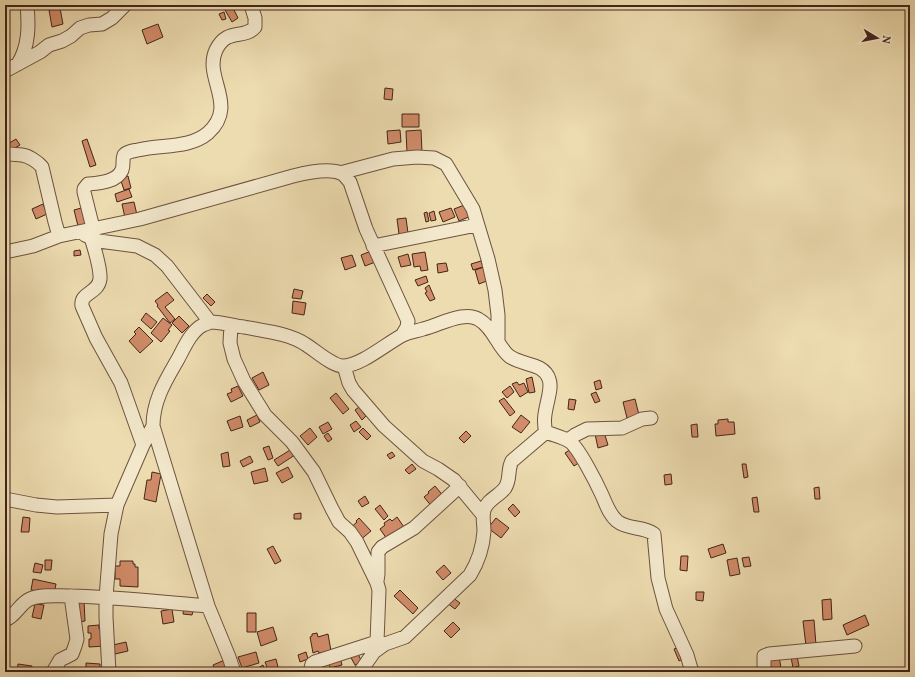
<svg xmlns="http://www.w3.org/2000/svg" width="915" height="677" viewBox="0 0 915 677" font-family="Vollkorn,serif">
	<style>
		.building { fill: #d18c69; stroke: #42251a }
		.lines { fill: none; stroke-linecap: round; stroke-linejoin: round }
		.minor-casing { stroke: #6d5340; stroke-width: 15 }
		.minor { stroke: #f3e8cc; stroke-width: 13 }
	</style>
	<rect width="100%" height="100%" fill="#eddcb0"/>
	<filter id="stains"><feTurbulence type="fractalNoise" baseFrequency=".005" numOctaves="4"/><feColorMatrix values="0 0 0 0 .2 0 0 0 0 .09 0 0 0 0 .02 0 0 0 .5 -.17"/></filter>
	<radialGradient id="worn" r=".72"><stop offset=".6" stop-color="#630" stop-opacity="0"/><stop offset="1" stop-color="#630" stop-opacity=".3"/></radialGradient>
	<path class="building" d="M232,6L238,18L232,22L225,10Z
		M60,8L63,24L52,27L49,10Z
		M224,12L226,19L222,20L219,14Z
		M158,24L163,37L147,44L142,30Z
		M385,88L393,89L392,100L384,99Z
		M402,114H419V127H402Z
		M400,130L401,142L388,144L387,131Z
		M421,130L422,152L407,153L406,131Z
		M16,139L20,145L10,151L6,145Z
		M87,139L96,165L90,167L82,141Z
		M128,176L131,188L124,190L120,178Z
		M129,189L132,197L117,202L115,194Z
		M134,202L137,215L125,218L122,204Z
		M43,204L47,214L36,219L32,209Z
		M467,204L471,216L459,221L454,209Z
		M85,207L89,223L78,226L74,210Z
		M451,208L455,217L443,222L439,212Z
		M434,211L436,220L431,221L429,213Z
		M427,212L429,221L426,222L424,213Z
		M406,218L408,233L399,234L397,219Z
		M80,250L81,255L74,256V251Z
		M374,250L378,261L365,266L361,255Z
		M425,252L428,270L421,271L420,266L414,267L412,254Z
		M408,254L411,265L401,267L398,257Z
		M352,255L356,266L345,270L341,258Z
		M481,261L483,267L473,270L471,264Z
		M446,263L448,271L438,273L437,264Z
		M484,267L489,280L479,284L475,270Z
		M426,276L428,282L418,286L415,280Z
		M429,285L435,299L430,301L425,293L427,292L425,288Z
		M294,289L303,291L301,299L292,298Z
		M167,292L174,300L165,307L175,319L170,323L157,306L158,305L155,301Z
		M207,294L215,302L211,306L203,298Z
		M293,301L306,303L304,315L292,313Z
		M146,313L157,322L151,329L141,320Z
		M179,316L189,326L182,333L172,323Z
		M163,318L172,325L168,330L170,331L161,342L151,333Z
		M139,327L153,341L140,353L129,341L136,334L134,332Z
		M263,372L269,385L259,390L252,378Z
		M532,377L535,392L529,393L526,379Z
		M600,380L602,388L596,390L594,382Z
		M517,382L519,385L524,383L528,392L520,397L512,384Z
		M238,386L243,396L231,402L227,394L232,392L231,389Z
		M510,386L514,392L507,398L502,392Z
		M596,392L600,401L595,403L591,394Z
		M336,393L349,409L343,414L330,398Z
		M504,398L515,412L510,416L499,401Z
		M569,399L576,400L574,410L568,409Z
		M635,399L639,415L627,418L623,402Z
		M359,407L366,416L362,420L355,410Z
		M257,415L260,422L250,427L247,420Z
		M521,415L530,422L521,433L512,427Z
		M240,416L243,427L231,431L227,421Z
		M728,419V422H734L735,434L716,436L715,424H718V420Z
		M356,421L361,427L354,432L350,425Z
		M328,422L332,429L323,434L319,427Z
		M697,424L698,437H692L691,425Z
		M310,428L317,437L308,445L300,436Z
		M363,428L371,436L367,440L359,432Z
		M466,431L471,436L464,443L459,438Z
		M604,432L608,445L598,448L595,434Z
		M328,433L332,439L328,442L324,436Z
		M269,446L273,458L268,460L263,448Z
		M295,447L298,453L278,466L274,460Z
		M574,447L583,460L574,466L565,453Z
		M228,452L230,466L223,467L221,454Z
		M392,452L395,456L390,459L387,455Z
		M250,456L253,462L243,467L240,461Z
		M412,464L416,469L409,474L405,470Z
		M742,464H746L748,477L744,478Z
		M288,467L293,477L282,483L276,473Z
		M265,468L268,481L254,484L251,472Z
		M152,472L161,474L156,502L144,499L147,480H151Z
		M671,474L672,484L665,485L664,475Z
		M435,486L445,498L433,508L424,497L429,493L428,492Z
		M819,487L820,499H815L814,488Z
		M365,496L369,503L362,507L358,501Z
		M757,497L759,512H754L752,498Z
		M513,504L520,512L515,517L508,509Z
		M380,505L388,516L384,520L375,509Z
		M301,513V519H294V514Z
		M23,517L30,518L29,532H21Z
		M397,517L406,530L389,542L380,529L385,525L384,523L390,519L392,521Z
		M359,518L371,531L359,541L349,529L357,522L356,521Z
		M496,518L509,528L501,538L488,528Z
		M723,544L726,553L711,558L708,549Z
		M273,546L281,561L275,564L267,549Z
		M681,556H688L687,571L680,570Z
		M749,557L751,566L744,567L742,558Z
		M737,558L740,574L730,576L727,560Z
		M45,560H52L51,570H45Z
		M120,561H133V564H135V567H138V587L120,586V579H115V566H120Z
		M35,563L43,565L41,573L33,572Z
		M444,565L451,573L443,580L436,572Z
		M33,579L56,584L54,594L31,590Z
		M400,590L418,608L413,614L394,596Z
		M696,592H704L703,601L696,600Z
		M452,597L460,603L455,609L447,603Z
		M831,599L832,619L823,620L822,600Z
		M84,601L85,621L79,622L78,602Z
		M8,603L11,615L5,616V604Z
		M35,604L44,605L41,619L32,617Z
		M184,607L194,608L192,615L183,614Z
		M172,609L174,622L163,624L161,611Z
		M247,613H256V632H247Z
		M865,615L869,625L847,635L843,625Z
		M814,620L816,645L806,646L803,621Z
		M453,622L460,629L451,638L444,631Z
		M99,625V629H104L105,646L89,647V639H91V633H88V626Z
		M273,627L277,640L261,646L257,632Z
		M317,633L318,637L328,634L331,651L319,653L318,651L313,653L310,637L312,636V634Z
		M126,642L128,651L115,654L113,645Z
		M682,646L687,657L679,661L674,649Z
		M356,650L362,662L355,665L349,654Z
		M256,652L259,663L242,668L238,657Z
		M306,652L308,659L300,662L298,655Z
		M779,656L781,668L771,669L769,657Z
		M797,656L799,666L793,668L791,657Z
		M340,657L342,665L330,668L328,660Z
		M227,659L231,666L216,672L213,665Z
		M276,659L278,667L268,670L265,662Z
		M86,663L100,664V672H86Z
		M18,664L32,666L31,672H17Z
		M263,665L266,672H260L258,668Z
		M5,666L13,668L12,672H5Z"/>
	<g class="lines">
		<g class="minor-casing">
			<path id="minor" d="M18,64C29,46 29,26 27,5
				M5,71L40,52L49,45L62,41L71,36L80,28L89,25L102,24L112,18L125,5
				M5,153C11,155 16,154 22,155C29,156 38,162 42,167L55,222L59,236
				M340,173L393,159L417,157L434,158L446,164L473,209L488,259L495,290L498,315V339
				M93,228L84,192V189L88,184C99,183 117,182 122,170C124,165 122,160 124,155C128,151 133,151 138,150C161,144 189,149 208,133C239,105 203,78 216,50C227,27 244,40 255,27V18L251,5
				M89,230C92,243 101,265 100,279C98,294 80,292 82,306L96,338L121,383L143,445
				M85,235L99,241L137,246L155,255L167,266L210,322
				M373,246L477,225
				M5,252L33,246L59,236L140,219L293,176C305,173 329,168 341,173C345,175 347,179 350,182L366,229L408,321L407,327L403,334
				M231,325L230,343L234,359L244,381L265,415L292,442L314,472L332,509L339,522L350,532L357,542L377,583L379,590L377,642L374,652
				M344,366L349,383L353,390L384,426L423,461L438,469L454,480L483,515
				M568,440L575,435L587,429L622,428L642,419L651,418
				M5,499L36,505L57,507L117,505
				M377,581L378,574V552L382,547L414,528L460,486
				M5,620C16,616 20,603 30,599C42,594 58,596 70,596C117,597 162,602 208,606
				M53,672L60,660L72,654L75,646L77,639L71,596
				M109,672L106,617V597L111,534L117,505L143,445L153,426
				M234,672L229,657L208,606L153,426C153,400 166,380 178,359C184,348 191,331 203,325C205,324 209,323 211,322C222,322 234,326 244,327C264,331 288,333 305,344C315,350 333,367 344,366C362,365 387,343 403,335C409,332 417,331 423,329C435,326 448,319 461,317C467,316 473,316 478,319C493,327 498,347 509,356C522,366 543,362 549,379C554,392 540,413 546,432C553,435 562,437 569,441C578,446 597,484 602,495C606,504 609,514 617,521C628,530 643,526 654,534L658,578L666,609L687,655L692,672
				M310,672L312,664L315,662L377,642L384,644
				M360,672L374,652L385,644L405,637L470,575C478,562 483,547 484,531C484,524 482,517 484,510C487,500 499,496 505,488C511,479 507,470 512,461L546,432
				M764,672V656L769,654L855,646"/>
		</g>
		<use href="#minor" class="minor"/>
	</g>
	<rect width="915" height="677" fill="none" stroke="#eddcb0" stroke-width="20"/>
	<rect x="6" y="6" width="903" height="665" fill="none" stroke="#42251a" stroke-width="2"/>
	<rect x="10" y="10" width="895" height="657" fill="none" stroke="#42251a"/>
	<g transform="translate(877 38) rotate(100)" stroke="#f3e8cc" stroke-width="3" paint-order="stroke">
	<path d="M0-3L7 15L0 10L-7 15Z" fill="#42251a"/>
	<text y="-6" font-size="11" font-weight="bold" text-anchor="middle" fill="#42251a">N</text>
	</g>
	<rect width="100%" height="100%" filter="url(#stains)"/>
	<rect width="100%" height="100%" fill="url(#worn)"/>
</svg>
